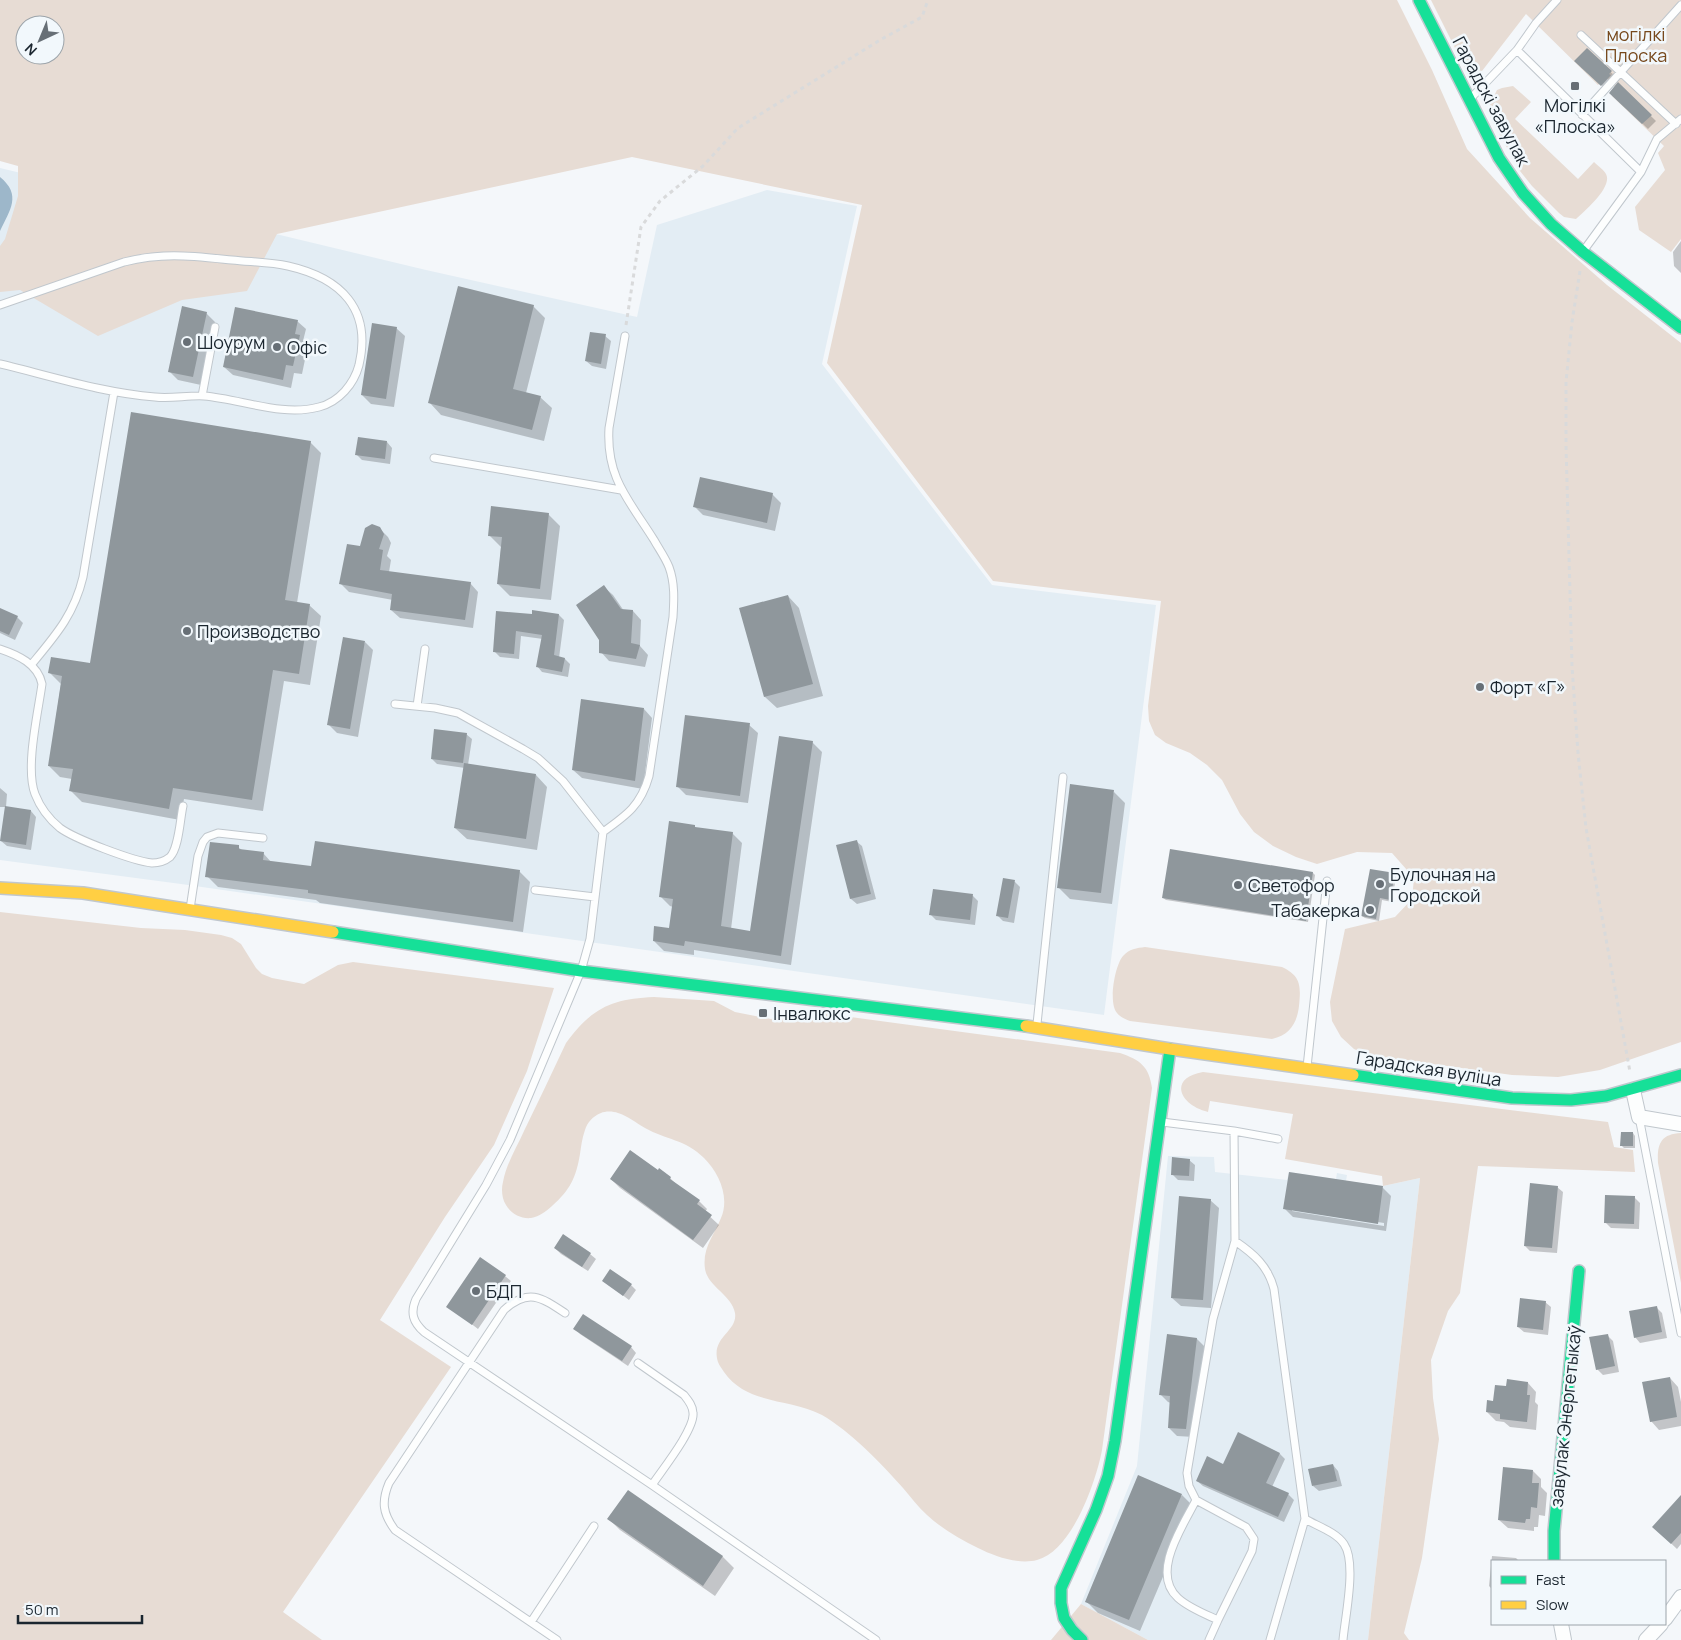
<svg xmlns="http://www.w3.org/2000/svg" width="1681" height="1640" viewBox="0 0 1681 1640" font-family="Manrope,sans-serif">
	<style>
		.built { fill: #e3edf4 }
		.green { fill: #e7dcd4; fill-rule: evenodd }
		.water { fill: #9db7ca }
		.shadow { fill: #0003; fill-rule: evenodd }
		.building { fill: #8f979c }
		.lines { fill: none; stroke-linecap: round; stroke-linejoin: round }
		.lane-casing { stroke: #c0c7cd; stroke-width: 9 }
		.street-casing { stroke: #c0c7cd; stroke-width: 16 }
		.fast-casing { stroke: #c0c7cd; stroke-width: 14 }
		.slow-casing { stroke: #c0c7cd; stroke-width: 14 }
		.path { stroke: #d9dadb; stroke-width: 3; stroke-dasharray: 4 4; stroke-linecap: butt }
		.lane { stroke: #fdfefe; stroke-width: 7 }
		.street { stroke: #fdfefe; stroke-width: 14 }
		.fast { stroke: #16e098; stroke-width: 11 }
		.slow { stroke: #ffcf43; stroke-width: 11 }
		.poi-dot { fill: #676f76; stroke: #f2f8fc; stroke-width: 2 }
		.labels { text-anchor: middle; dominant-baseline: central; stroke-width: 5; stroke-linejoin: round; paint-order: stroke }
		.park-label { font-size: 18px; fill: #77491d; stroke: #f2f8fc }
		.street-label { font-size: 18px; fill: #1b262f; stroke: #f2f8fc }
		.poi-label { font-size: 18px; fill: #1b262f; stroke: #f2f8fc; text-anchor: start }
	</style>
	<rect width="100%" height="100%" fill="#f4f7fa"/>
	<path class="built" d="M0,168L426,270L637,317L657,225L767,190L857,206L822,364L992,585L1156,605L1104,1015L181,884L0,860Z
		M1168,1156L1214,1157L1215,1172L1287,1180L1289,1172L1336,1179L1337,1173L1347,1175L1346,1181L1383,1186L1420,1178L1368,1640H1148L1081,1604L1137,1466Z"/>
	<path class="green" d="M0,0H1397L1432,70L1467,149L1530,218L1607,285L1681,343V1042L1600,1070L1558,1077L1512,1075L1368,1055L1354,1049L1341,1037L1332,1021L1330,1002L1345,929L1395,917L1412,899L1414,878L1392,853L1357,852L1317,864L1296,857L1273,846L1254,832L1240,814L1222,780L1207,765L1190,753L1166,743L1155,735L1149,721L1148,706L1161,601L993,581L827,363L862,205L632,157L277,234L247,291L182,300L98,336L20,290L0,292V246L5,239L18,196V166L0,161ZM25,25H55V55H25Z
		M1431,0H1681V239L1671,252L1639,230L1635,207L1665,170L1658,153L1664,146L1612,96L1617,89L1606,77L1598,85L1526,14L1482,71L1469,76Z
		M1513,86L1531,102L1515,119L1578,179L1594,162C1598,166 1604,170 1606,174C1613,187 1585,211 1576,219L1564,217L1559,213L1532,186L1520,171L1491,119L1489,106L1497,90L1502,88Z
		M0,912L141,928L185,930L221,935L232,938L241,944L256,968L262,974L272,978L304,984L338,965L353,962L554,988L527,1071L494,1145L445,1217L380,1320L451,1367L283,1612L322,1640H0Z
		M1145,947L1282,967C1301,976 1301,986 1299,1006C1297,1023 1290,1035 1272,1039L1130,1021C1125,1019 1120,1017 1117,1013C1108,1003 1115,965 1123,956C1129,949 1137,948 1145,947Z
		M654,997L714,1001L735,1012L771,1019L798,1010L1120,1053C1140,1060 1149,1066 1152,1088L1102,1450C1096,1482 1072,1551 1037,1560C1018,1565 994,1556 978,1548C960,1539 942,1529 927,1515C918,1507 911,1497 903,1488C881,1463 851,1432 822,1415C789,1398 747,1405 724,1372C722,1369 719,1365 718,1362C710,1337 738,1332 735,1313C732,1295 708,1287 705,1269C702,1248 714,1236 721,1218C730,1197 719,1173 704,1158C685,1139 666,1140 645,1128C636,1123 628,1116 618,1113C613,1111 605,1111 601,1113C593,1116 587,1123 585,1130C582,1138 581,1147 580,1154C576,1178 570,1190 552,1206C545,1212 540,1216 531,1218C521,1219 511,1214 506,1205C502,1199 501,1189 503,1182C506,1164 517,1147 524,1131C538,1102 552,1073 566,1043C592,1008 611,999 654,997Z
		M1203,1072L1608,1122L1614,1147L1633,1150L1635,1172L1478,1166L1460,1293L1448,1311L1431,1360L1433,1398L1439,1439L1422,1558L1404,1633L1409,1640H1368L1420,1178L1383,1186L1382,1176L1285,1159L1293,1114L1210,1101L1208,1112C1179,1105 1168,1078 1203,1072Z
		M1681,1133V1283L1658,1163C1657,1145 1660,1134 1681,1133Z
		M1081,1604L1148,1640H1051Z"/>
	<path class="water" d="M0,177C22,195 10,210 0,231Z"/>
	<path class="shadow" d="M1587,50L1616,77L1607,90L1581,67Z
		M1618,84L1656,121L1648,129L1611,93Z
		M1681,241V273L1674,266L1673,252Z
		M533,306L545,318L526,393L540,397L552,408L544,441L441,415L430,403Z
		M206,313L215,322L201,385L178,380L169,371Z
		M297,321L306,329L303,341L308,345L302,374L294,373L291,388L233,375L224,367Z
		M396,328L405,336L394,407L371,404L362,395Z
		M605,336L611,341L606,369L592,366L586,361Z
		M310,442L321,453L297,603L309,605L321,616L310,685L284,681L263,811L184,799L180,820L82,802L70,790L72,779L60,777L49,766L61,684L50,673L91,665Z
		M387,442L392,448L390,464L362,460L356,454Z
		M772,494L781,503L775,531L703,515L695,507Z
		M548,514L560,526L551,600L510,596L498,584L501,547L489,535Z
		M379,528L388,537L391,543L387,556L391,560L389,572L470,583L478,592L473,628L400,618L391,610L393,600L349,592L341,584L360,547Z
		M604,587L613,595L624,611H633L641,620L640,646L648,655L645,667L609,661L601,652Z
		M788,596L799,608L823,696L777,708L765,697Z
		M0,609L17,617L23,623L15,640L0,633Z
		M498,613L533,616L559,615L564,620L559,658L565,659L570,664L568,677L542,672L537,666L543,639L521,636L519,659L500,657L494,651Z
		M365,642L373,650L358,737L337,733L329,725Z
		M644,709L652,718L643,789L582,778L573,770Z
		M749,725L758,733L748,803L686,795L678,787Z
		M466,734L472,739L468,765L536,775L547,787L537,850L467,839L455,828L465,768L437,764L432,759Z
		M812,742L822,752L791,965L694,950V955L664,951L654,941L670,930L673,907L670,906L660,896L694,826L697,829L732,833L742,843L731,929L751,933Z
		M0,788L7,794L6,807L31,811L36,817L31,850L7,846L1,841L6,807H0Z
		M1114,792L1125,803L1112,904L1070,899L1058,887Z
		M856,841L862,846L876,899L857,904L851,899Z
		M238,847L243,851L263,853L272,863L312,868L519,871L530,882L523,932L320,903L316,900L218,887L207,876Z
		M1313,873L1315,875L1308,922L1166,900L1163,898Z
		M1394,874L1396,877L1392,902L1382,900L1379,921L1365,918L1362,916Z
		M1004,880L1015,882L1020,887L1014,923L1003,921L998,916Z
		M934,891L973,896L978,901L975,925L936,920L931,915Z
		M1633,1133L1635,1136V1148H1624L1621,1145Z
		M1189,1160L1195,1165L1194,1181L1178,1180L1172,1174Z
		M670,1178L679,1187L699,1201L707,1209L705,1212L719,1225L703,1248L620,1188L611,1179Z
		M1557,1187L1563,1192L1557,1253L1530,1251L1525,1246Z
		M1383,1188L1391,1196L1386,1231L1293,1217L1284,1208ZM1292,1209L1384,1223V1226L1292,1211Z
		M1634,1197L1640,1203L1639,1229L1611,1228L1605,1222Z
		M1210,1200L1219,1208L1211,1308L1181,1306L1172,1298Z
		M555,1248L590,1254L596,1259L588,1271L561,1254Z
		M505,1276L511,1281L478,1329L448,1306Z
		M604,1281L631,1285L636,1290L629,1300Z
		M1545,1302L1551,1307L1548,1335L1524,1332L1518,1327Z
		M1656,1307L1662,1313L1667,1338L1640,1343L1635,1337Z
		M575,1328L631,1347L636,1353L628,1366L580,1334Z
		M1607,1335L1613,1341L1619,1372L1603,1375L1597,1369Z
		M1168,1336L1197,1339L1205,1347L1194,1437L1177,1436L1169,1428L1171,1403L1168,1402L1160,1394Z
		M1670,1378L1678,1387L1681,1402V1426L1659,1430L1651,1421Z
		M1528,1383L1536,1392L1535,1402L1538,1405L1536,1430L1510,1427L1504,1422L1496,1421L1487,1412L1507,1388Z
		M1239,1434L1280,1454L1285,1459L1272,1487L1288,1494L1294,1500L1284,1522L1203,1486L1197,1481L1224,1465Z
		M1333,1465L1338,1471L1342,1486L1319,1491L1313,1486Z
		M1533,1471L1541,1479V1487L1547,1493L1545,1516L1539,1515L1538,1527H1534V1531L1508,1528L1499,1520Z
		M628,1491L723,1557L734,1568L715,1596L620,1530L609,1519Z
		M1182,1495L1193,1506L1140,1631L1098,1613L1086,1601Z
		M1681,1507V1544L1677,1549L1659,1532Z
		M1492,1556L1516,1558L1519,1561H1492V1589L1489,1586Z"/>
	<path class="building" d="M1587,48L1612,71L1609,74L1611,75L1601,86L1574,61Z
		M1618,82L1652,115L1642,124L1609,93Z
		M458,286L534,305L513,389L541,396L532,430L428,403Z
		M182,306L207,312L193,377L168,372Z
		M235,307L298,320L295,334L300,335L293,366L286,365L283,380L223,367Z
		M372,323L397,327L386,399L361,395Z
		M590,332L606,334L601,364L585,361Z
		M131,412L311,441L285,600L310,604L299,674L273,670L252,800L173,788L169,809L69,791L73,769L48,766L62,676L48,673L51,657L90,663Z
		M358,437L387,441L385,459L355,455Z
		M700,477L773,493L767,523L693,507Z
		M491,506L549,513L540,589L497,584L502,537L488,536Z
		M372,524L380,527L384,534L379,549L383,550L380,570L471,582L465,620L390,610L392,594L339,584L347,544L360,546L365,528Z
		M604,585L621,609L633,610L631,643L640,645L636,659L599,653V640L576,605Z
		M788,595L813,684L764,697L739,608Z
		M0,608L18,616L9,635L0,631Z
		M532,610L559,614L554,655L565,658L562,672L536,667L542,635L516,631L514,654L493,652L496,611L532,614Z
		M343,637L365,641L350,729L327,725Z
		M581,699L644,708L635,781L572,770Z
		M685,715L750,723L740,796L676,787Z
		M434,729L467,733L463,763L431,759Z
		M779,736L813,741L781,956L685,941L684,946L653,941L654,926L669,928L673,899L659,897L669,821L695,825V827L733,832L721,926L750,931Z
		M464,763L536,774L526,839L454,828Z
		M1070,784L1114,790L1101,893L1057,888Z
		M5,806L31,810L26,845L0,841Z
		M857,840L871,894L850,899L836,845Z
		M315,841L520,870L513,922L308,893V890L205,877L210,842L239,845V849L264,852L263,860L311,866Z
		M1170,849L1313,872L1306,921L1162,898Z
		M1370,869L1395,873L1390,900L1380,898L1376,919L1361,916Z
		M1003,878L1015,880L1008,918L996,916Z
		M933,889L973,894L970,920L929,915Z
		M1621,1132H1633V1146H1620Z
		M630,1150L658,1170L659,1168L671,1177L670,1179L700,1200L697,1204L712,1215L693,1240L610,1179Z
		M1172,1157L1190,1159L1189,1176L1171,1175Z
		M1289,1172L1383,1186L1378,1224L1283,1209Z
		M1530,1183L1558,1186L1552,1248L1524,1246Z
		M1605,1195L1635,1196L1634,1224L1604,1223Z
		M1179,1196L1211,1199L1203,1300L1171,1298Z
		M563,1234L591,1253L582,1267L554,1248Z
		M480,1257L506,1275L472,1325L446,1307Z
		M610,1269L632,1284L623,1296L602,1281Z
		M1520,1298L1546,1301L1543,1330L1517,1327Z
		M1657,1306L1662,1332L1634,1338L1629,1311Z
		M583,1314L632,1346L622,1361L573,1329Z
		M1167,1334L1197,1338L1186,1429L1168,1428L1170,1396L1159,1395Z
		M1608,1334L1615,1366L1596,1370L1589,1337Z
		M1670,1377L1677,1417L1650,1422L1642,1382Z
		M1507,1379L1528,1382L1527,1395H1530L1527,1422L1500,1419V1414L1486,1412L1487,1400L1493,1401L1495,1385L1506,1386Z
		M1238,1432L1280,1453L1266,1483L1289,1493L1278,1517L1196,1481L1207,1456L1223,1464Z
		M1333,1464L1337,1481L1312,1486L1308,1469Z
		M1503,1467L1533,1470L1532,1483H1539L1537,1508L1531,1507L1530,1519H1526L1525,1523L1498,1520Z
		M1138,1475L1182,1494L1129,1620L1085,1602Z
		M628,1490L723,1556L703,1586L607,1519Z
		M1681,1495V1533L1671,1544L1652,1527Z"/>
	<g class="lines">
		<g class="lane-casing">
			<path id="lane" d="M1581,35L1676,124
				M1517,50L1536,23L1557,0
				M1471,98L1517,50L1641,172L1584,250
				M1582,115L1681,5
				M1641,172L1657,139L1681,119
				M0,305L124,262C163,252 192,256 232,260C250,262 270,262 288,266C341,278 372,309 359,365C354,384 339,402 319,407C282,417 241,399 204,396C188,395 171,399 155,397C103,393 51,376 0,364
				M625,336L609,428C606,478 629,500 654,540C659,549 665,557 669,567C675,583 674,600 673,617L649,776C641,805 627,815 603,832L590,939L581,971L510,1140L486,1185L416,1299C410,1313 413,1322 424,1332L652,1485L876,1640
				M202,396L215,327
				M434,458L621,490
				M0,649C18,655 38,664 42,684C38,713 25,768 35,794C40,807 49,819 60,828C75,839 133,861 152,863C158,863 165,861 170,857C179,848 180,819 183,806
				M31,665C55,636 74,615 83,577L114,392
				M395,704L435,708L458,713L523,749L538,758L563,781L603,832
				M417,706L425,649
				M535,890L595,897
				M190,909L198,856L203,842L207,837L218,833L263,838
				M1037,1024L1063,777
				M1307,1067L1327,881
				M1639,1117L1681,1333
				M1162,1122L1234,1131L1235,1241L1213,1319L1187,1473L1189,1486L1196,1500L1246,1527L1254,1539L1252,1551L1218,1620C1205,1614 1189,1608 1178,1598C1150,1573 1183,1526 1196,1500
				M1234,1131L1278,1139
				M1235,1241C1254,1254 1268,1266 1274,1289L1305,1519L1270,1640
				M638,1363L684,1395C688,1400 693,1406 693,1413C695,1429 662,1470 652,1485
				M1305,1519C1317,1526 1336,1532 1344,1544C1357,1563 1345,1617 1343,1640
				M531,1622L594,1526
				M557,1640L395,1530C383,1514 381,1502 389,1483L504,1310C528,1288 541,1297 565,1313
				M1209,1640L1218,1620"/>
		</g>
		<g class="street-casing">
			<path id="street" d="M1633,1090L1639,1117L1681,1124
				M1665,1619L1681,1597
				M1561,1624L1564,1640
				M1646,1640L1661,1624"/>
		</g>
		<g class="fast-casing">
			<path id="fast" d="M1419,0L1499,158L1523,193L1551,224L1583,252L1681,328
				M333,932L581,971L1026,1026
				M1353,1075L1512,1098L1571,1100L1606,1096L1681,1075
				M1554,1561V1531L1579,1271
				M1082,1640L1072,1630L1064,1618L1061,1603V1588L1096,1510L1108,1476L1115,1441L1170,1049"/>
		</g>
		<g class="slow-casing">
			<path id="slow" d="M0,888L83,893L333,932
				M1026,1026L1170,1049L1353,1075"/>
		</g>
		<path class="path" d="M1580,271L1572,322L1566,382V446L1572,666L1578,753L1586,828L1630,1072
			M626,325L641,227L660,201L703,166L738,128L880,40L922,17L928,0"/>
		<use href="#lane" class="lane"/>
		<use href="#street" class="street"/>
		<use href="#fast" class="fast"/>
		<use href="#slow" class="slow"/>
	</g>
	<g class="poi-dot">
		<rect x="1570" y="81" width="10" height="10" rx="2.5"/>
		<circle cx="187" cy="342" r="5"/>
		<circle cx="277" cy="347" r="5"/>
		<circle cx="187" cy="631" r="5"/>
		<circle cx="1480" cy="687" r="5"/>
		<circle cx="1380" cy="884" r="5"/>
		<circle cx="1238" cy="885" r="5"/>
		<circle cx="1370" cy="910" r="5"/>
		<rect x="758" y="1008" width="10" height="10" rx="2.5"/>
		<circle cx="476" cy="1291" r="5"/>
	</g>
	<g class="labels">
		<g class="park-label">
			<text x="1636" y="34">могілкі<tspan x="1636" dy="21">Плоска</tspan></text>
		</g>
		<g class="street-label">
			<text transform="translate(1492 101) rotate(62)">Гарадскі завулак</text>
			<text transform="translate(1429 1068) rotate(9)">Гарадская вуліца</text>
			<text transform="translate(1565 1416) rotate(-84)">завулак Энергетыкаў</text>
		</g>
		<g class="poi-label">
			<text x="1575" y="105" text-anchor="middle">Могілкі<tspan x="1575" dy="21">«Плоска»</tspan></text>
			<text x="197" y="342">Шоурум</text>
			<text x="287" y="347">Офіс</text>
			<text x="197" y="631">Производство</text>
			<text x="1490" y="687">Форт «Г»</text>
			<text x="1390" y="874">Булочная на<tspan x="1390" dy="21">Городской</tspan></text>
			<text x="1248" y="885">Светофор</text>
			<text x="1360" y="910" text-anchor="end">Табакерка</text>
			<text x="773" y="1013">Інвалюкс</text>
			<text x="486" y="1291">БДП</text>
		</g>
	</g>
	<rect x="1491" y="1560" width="175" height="65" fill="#f2f8fc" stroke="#9ca4aa"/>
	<rect x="1501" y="1576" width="25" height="8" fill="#16e098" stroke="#9ca4aa"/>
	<text x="1536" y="1585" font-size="15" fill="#1b262f">Fast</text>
	<rect x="1501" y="1601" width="25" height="8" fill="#ffcf43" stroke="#9ca4aa"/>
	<text x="1536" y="1610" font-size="15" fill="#1b262f">Slow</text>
	<g transform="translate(40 40) rotate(224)"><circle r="24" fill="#f2f8fc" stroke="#9ca4aa"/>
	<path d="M0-4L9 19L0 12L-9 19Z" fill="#676f76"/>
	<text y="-8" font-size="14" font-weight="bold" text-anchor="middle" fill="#1b262f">N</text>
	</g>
	<path d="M18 1615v8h124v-8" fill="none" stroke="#1b262f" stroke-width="2.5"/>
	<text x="25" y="1615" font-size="15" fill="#1b262f" stroke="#f2f8fc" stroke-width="4" paint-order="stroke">50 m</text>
</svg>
